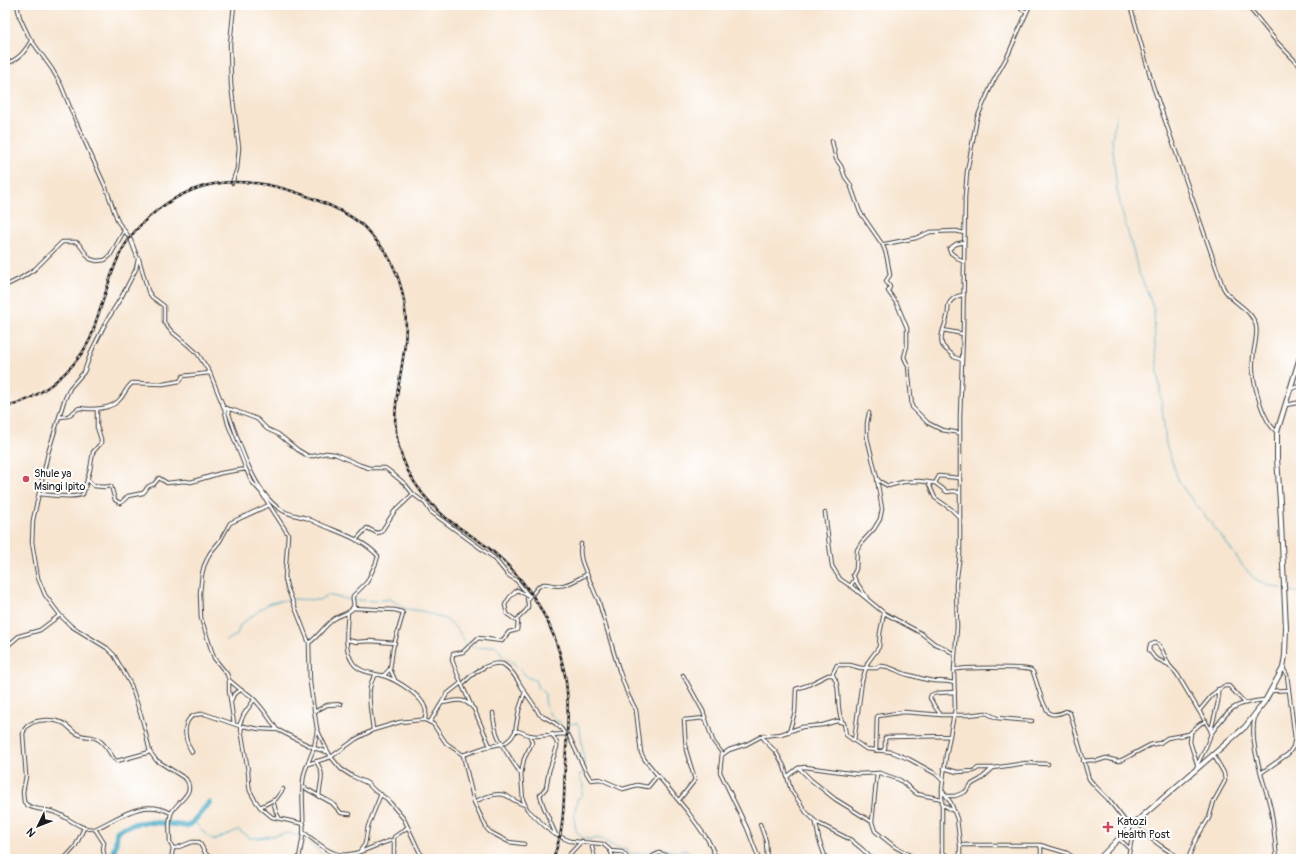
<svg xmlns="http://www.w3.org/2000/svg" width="1306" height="864" viewBox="0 0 1306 864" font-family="Pangolin,sans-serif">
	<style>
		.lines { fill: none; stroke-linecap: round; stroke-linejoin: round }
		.stream { stroke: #44aac4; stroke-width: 1 }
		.river { stroke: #44aac4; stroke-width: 5.5 }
		.minor-casing { stroke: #3d3a37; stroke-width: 4.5 }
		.primary-casing { stroke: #3d3a37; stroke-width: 6 }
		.minor { stroke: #fff; stroke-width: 2.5 }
		.primary { stroke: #fff; stroke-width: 4 }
		.rail-casing { stroke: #1c1c1c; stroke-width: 2.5 }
		.rail { stroke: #fff; stroke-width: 1; stroke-dasharray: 3; stroke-linecap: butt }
		.poi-dot { fill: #d1495b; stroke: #fff; stroke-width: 1.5 }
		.labels { text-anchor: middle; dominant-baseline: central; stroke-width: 4; stroke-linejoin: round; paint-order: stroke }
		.poi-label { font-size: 11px; fill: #1c1c1c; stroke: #fff; text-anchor: start }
	</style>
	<rect width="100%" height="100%" fill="#fff"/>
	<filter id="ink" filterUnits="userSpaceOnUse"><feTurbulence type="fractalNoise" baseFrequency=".025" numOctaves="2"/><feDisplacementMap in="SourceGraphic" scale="8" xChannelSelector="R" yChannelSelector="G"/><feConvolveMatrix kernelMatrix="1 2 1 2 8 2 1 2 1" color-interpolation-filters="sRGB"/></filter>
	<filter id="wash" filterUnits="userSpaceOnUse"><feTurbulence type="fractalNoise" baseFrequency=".012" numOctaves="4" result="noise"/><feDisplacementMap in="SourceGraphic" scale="16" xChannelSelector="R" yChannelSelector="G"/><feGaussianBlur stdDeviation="0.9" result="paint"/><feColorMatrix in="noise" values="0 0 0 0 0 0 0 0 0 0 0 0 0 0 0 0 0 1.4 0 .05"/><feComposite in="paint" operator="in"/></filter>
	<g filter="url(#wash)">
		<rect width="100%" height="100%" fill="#f7e5d0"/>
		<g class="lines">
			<path class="stream" d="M1116,115L1112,140L1117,190L1122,212L1133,250L1138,271L1148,293L1154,311L1155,345L1166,444L1178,479L1183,488L1225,541L1243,566L1255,579L1266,584L1282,589
				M1285,589L1301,594
				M293,599L319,600L327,595L351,600
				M354,600L376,601L390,599L406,609L422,611L445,619L456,628L461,634L465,644L468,645
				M225,641L237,635L240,625L268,604L278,601L290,600
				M472,647L479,648L493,646L498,648L503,657L514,663L516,667L520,669L527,677L535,680L538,688L545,694C545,707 548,717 561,723
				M569,724L577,723L580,728L585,767
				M585,772L579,775L583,785L582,796L578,798C574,809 570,837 587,839C591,840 595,837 599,839C605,840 610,845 615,847C623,848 626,848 632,854L647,853L657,849H663L677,852L683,849L686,850L699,859
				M194,821L206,835L214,840L238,830L250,838H259L288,833L296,835L317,849L322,855V859"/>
			<path class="river" d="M109,859C116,850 116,842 117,832C137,817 163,823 186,826L191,824L209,803"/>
		</g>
	</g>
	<g filter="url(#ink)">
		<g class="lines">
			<g class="minor-casing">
				<path id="minor" d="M17,5L20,18L29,37L52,69L61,85L76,122L106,188L118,222L130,238L138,259L136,269L122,296L106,322L92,350L84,372L70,388L64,401L48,453L33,520L32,542L38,578L45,595L60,615L71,626L107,648L114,655L131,685L143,722L150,752L156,760L186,779C197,794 175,802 171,814C168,822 170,834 170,843L173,848H176L192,842H199L206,854L212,859
					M1021,5V9L1027,12
					M1130,5L1153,86L1223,287C1230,303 1252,308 1256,326C1258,337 1253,349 1253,360C1251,378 1262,421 1277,432
					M1247,5L1276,41L1301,67
					M5,64C18,60 24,53 31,41
					M832,141L836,159L841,166L845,177L850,184L860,212L882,244H885L916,238L930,232L956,231L964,233
					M232,183L237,169L239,148L231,85L230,44L234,5
					M883,246C888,256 888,265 890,275L886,281L890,287L888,291L897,304L907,328V346L904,357L908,366L912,407L928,423L942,430L960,433
					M139,259L148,291L152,297L164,306V322L167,326L172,332L188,345L198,354L210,373L224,408L228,424L246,469L252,482L261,492L288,534L285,578L287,587L309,643L310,683L317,729L325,746L331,757L341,769L352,776L367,783L375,791L387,799L404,819L419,851L425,859
					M963,262L951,253L949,249L956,244L964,242
					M5,286L21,278L35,269L62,242H76L78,243L90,259L97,261L105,260L110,256L124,231
					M943,330L963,334
					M962,360L954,357C951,352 943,349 942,344C939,334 946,325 947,317C949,312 947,305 950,302C954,297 958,295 964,295
					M1291,389L1301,385
					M1286,405L1301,402
					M224,408L233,410L257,419L267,429L278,434L298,450L308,456H314L326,453L335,454L360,465L369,468H385L388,470L405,484L413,494L425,503L431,512L494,558L508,575L517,581L529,596L532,595C544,575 548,589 564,585C572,583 580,578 587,574
					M227,408C237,437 253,492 280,509C288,515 297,515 306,518C311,520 317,523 322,525C341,533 364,540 378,556L376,563L367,582L353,596C352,600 355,604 353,608C349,614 339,615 334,619C324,626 319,636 309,643
					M869,413L867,423V437L877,478L879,481L888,486L903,482L919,481L935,483L947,492L954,491L959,493
					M60,417L68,416L79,408C92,410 112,410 121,398C125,393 126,388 132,383L163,384L180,381L183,376L210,373
					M87,479L94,486L104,487L111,486L115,500L120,503L122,502L128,496L143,493C149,488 144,487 154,484L159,478L167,483L185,481L191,482L221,473L246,469
					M928,482L935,498L951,509L959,517
					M935,483L939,476L959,478
					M39,494C49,495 75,499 83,494L90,470L93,452L101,443V439L97,427V409
					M825,513L832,566L840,579L855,589L884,613L921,633L935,644L943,647L949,651L955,654
					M356,540L367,528L377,533L381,532L394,512L413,494
					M581,544C578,558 585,569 590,581C593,587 594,593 598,599L619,670L628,695L636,710L641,753L645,760L688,812L708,840L717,859
					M855,580L867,598
					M851,585L855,579L853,575L856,569L857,550L862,542L874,529L880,519L882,509L877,479
					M352,608L395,610L402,612L403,614L393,648L390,669L383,676
					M348,612C347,629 343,648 353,663C360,673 374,673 384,676C396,680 424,696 426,711C426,713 425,717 425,720
					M517,620C524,610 531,612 527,599L530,596
					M347,640L357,642L370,641L395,643
					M5,648L19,636L40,630L60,615
					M1169,665L1162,650L1158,644L1155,643L1150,645L1149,650L1155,658L1169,665L1177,674L1211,731C1211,741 1199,758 1196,769
					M390,669L395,680
					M954,670C960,667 1026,667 1031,670C1034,672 1034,675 1035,678C1038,686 1044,711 1051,714C1056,715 1062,713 1066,711L1070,713L1089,779L1096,787L1108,799L1125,821L1131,826
					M683,675L703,711L713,741L722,753L720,772L747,828L759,859
					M832,675L837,665H850L861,668H877L879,666C891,665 898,673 909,675C917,677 926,680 934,681C941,681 947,681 954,683
					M229,680L241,690
					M462,685C471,674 489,661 503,664C514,671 518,682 525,692C530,700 535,705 539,714C548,720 559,723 565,734
					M462,685L471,705
					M1271,691L1289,690
					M231,701L234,694L241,690C254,694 270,719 277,730
					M442,703C456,701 463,696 474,709L490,746
					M316,711L327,705L341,704
					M1199,711L1213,694L1224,686H1229L1245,703
					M493,713C494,739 508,754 521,774
					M941,715L935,707L930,698L931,695L936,693L955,692
					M1255,716C1248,745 1265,782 1271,810C1274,826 1275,843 1277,859
					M430,722L447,694L461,683L452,660L453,654L463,652L478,638L502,641L509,632L517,630L518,622L507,614L505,605L509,598L517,590L527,595
					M234,724L229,691V680L227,674L214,658L201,618L200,593L202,574L204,566L210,553L220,541L230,523L269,505
					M239,726L244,714L254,700
					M373,730C372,716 364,685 376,675
					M1211,730L1218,702V689
					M515,732L519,710L525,692
					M789,732L795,712L796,689L808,685L828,675H833C842,689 835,706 842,721
					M1191,733L1190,742L1197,764
					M552,734L557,743V747L549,771L546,788L540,795L543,805L556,835
					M1211,734C1230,707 1233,703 1266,700
					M530,736L532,743L524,759L521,774L523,800L527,809L552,833L570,841L603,844L610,850L614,859
					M762,736L766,742L776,752L784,766L791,790L806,812L816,822L851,840L862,849L872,859
					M854,741L862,681L868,662L879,647L880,633L884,613
					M876,751L877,717L878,716L904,712L942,715H968L986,713L997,718L1032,721
					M883,751L885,748V738L888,737L950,736
					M150,752L117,761L114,759C110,753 105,744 99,740C92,735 85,738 78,734C72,732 69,726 63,723C51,718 26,718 23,734L26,776L23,792L24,802C30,810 45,809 54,812C69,817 79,830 95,829C121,817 143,798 171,813
					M192,752C183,738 180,712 205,714L242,727
					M463,755L474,802L487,829L490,832L509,842L524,844
					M722,755L729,750L747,744L762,736L781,734L802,727L823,725L837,721L844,723L846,735L866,749L892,752L909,759L936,774L943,781
					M316,761C326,777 320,779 319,797
					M1083,761L1092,760L1097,761L1106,758L1118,761L1122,760L1150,745L1160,743L1167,738L1189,734L1200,724L1206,721
					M308,763L314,748L317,730
					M799,768L811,780L835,799L872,822L875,831L895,847L917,859
					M944,768L957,772L974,771L978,768H992
					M1261,773L1288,754L1293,747L1295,738L1287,675L1283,668
					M788,776L798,768L805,767L857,774L880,773L900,780L917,794L942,799
					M303,787L332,803L341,813L350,814
					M942,790L951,803L957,819L960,845
					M947,796H955L965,792L972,784L981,779L993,768L1026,763L1048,764
					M273,800L276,812L280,819
					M679,800L695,780L686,750L684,720L705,718
					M474,802C483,798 497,791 507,796C513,800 518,803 525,805
					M942,804L955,812
					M260,807L276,799L283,789
					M872,822L877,773
					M816,823L819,840L826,859
					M304,824L272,817L260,807L255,800L250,791L249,785L248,771L241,729L243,726L259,729L278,730L314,748L327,752
					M760,824L766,841L767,859
					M1133,825L1161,846L1181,859
					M95,829L104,843L103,849L105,859
					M303,832C312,838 324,850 334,853C353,860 375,844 393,840
					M1119,839L1130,849
					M1040,845L1067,853L1076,859
					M592,847L595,859
					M360,851L365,844L368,826L381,794
					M611,851L622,852L629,859
					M942,852L952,859
					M64,859L75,847L84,828
					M171,859L173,848
					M299,859C300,851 302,843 303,835C305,815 298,780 308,764L331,757L356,739L373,730L400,722L420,720H425L433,724L446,743L463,755L486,747L505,743L511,738L515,732L518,731L529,735L536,736L565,734L569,736L586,772L591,780L600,779L623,789L637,785L648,787L658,775
					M394,859V837L408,827
					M565,859L582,841
					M650,859L653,856L659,853L669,856L688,859
					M942,859V789L946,756L955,709L954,670L957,627L956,584L960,554V416L963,334L965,197L967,172L977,118L993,82L1008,55L1030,5
					M960,859V847L961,845H1040L1041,848V859
					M1127,859L1129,853L1134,827
					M1188,859L1196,839L1209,818L1214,801L1225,781L1224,773L1213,754"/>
			</g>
			<g class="primary-casing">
				<path id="primary" d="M1099,859L1131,826L1245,727L1265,701L1283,668L1285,655L1286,628L1280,502L1277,458V432L1301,354"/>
			</g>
			<use href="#minor" class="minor"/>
			<use href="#primary" class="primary"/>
			<g class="rail-casing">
				<path id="rail" d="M5,407C37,401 73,372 88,343C92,337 94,328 96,321C104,300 109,278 118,258C134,222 175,191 214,184C249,178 288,188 319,201C334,207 349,214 361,224C366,228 369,233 373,237C378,243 384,249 388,256C403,282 408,313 405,343C400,392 384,422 408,471C417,489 431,505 446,518C460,529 476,538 490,549C529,581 556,625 565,675C570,704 567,735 565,764C564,788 565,813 560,836C558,844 556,851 553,859"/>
			</g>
			<use href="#rail" class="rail"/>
		</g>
	</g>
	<g class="poi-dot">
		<circle cx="26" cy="479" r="4"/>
		<path d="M1106 821h4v4h4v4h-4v4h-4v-4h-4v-4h4z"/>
	</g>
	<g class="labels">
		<g class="poi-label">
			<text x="34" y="473">Shule ya<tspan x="34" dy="13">Msingi Ipito</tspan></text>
			<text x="1117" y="821">Katozi<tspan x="1117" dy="13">Health Post</tspan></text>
		</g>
	</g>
	<rect width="1306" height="864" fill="none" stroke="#fff" stroke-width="20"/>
	<g transform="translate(38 826) rotate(227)" stroke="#ffffff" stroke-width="3" paint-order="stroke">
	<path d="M0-3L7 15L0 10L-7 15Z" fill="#1c1c1c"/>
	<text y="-6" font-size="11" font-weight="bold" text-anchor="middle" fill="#1c1c1c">N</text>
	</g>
</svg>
